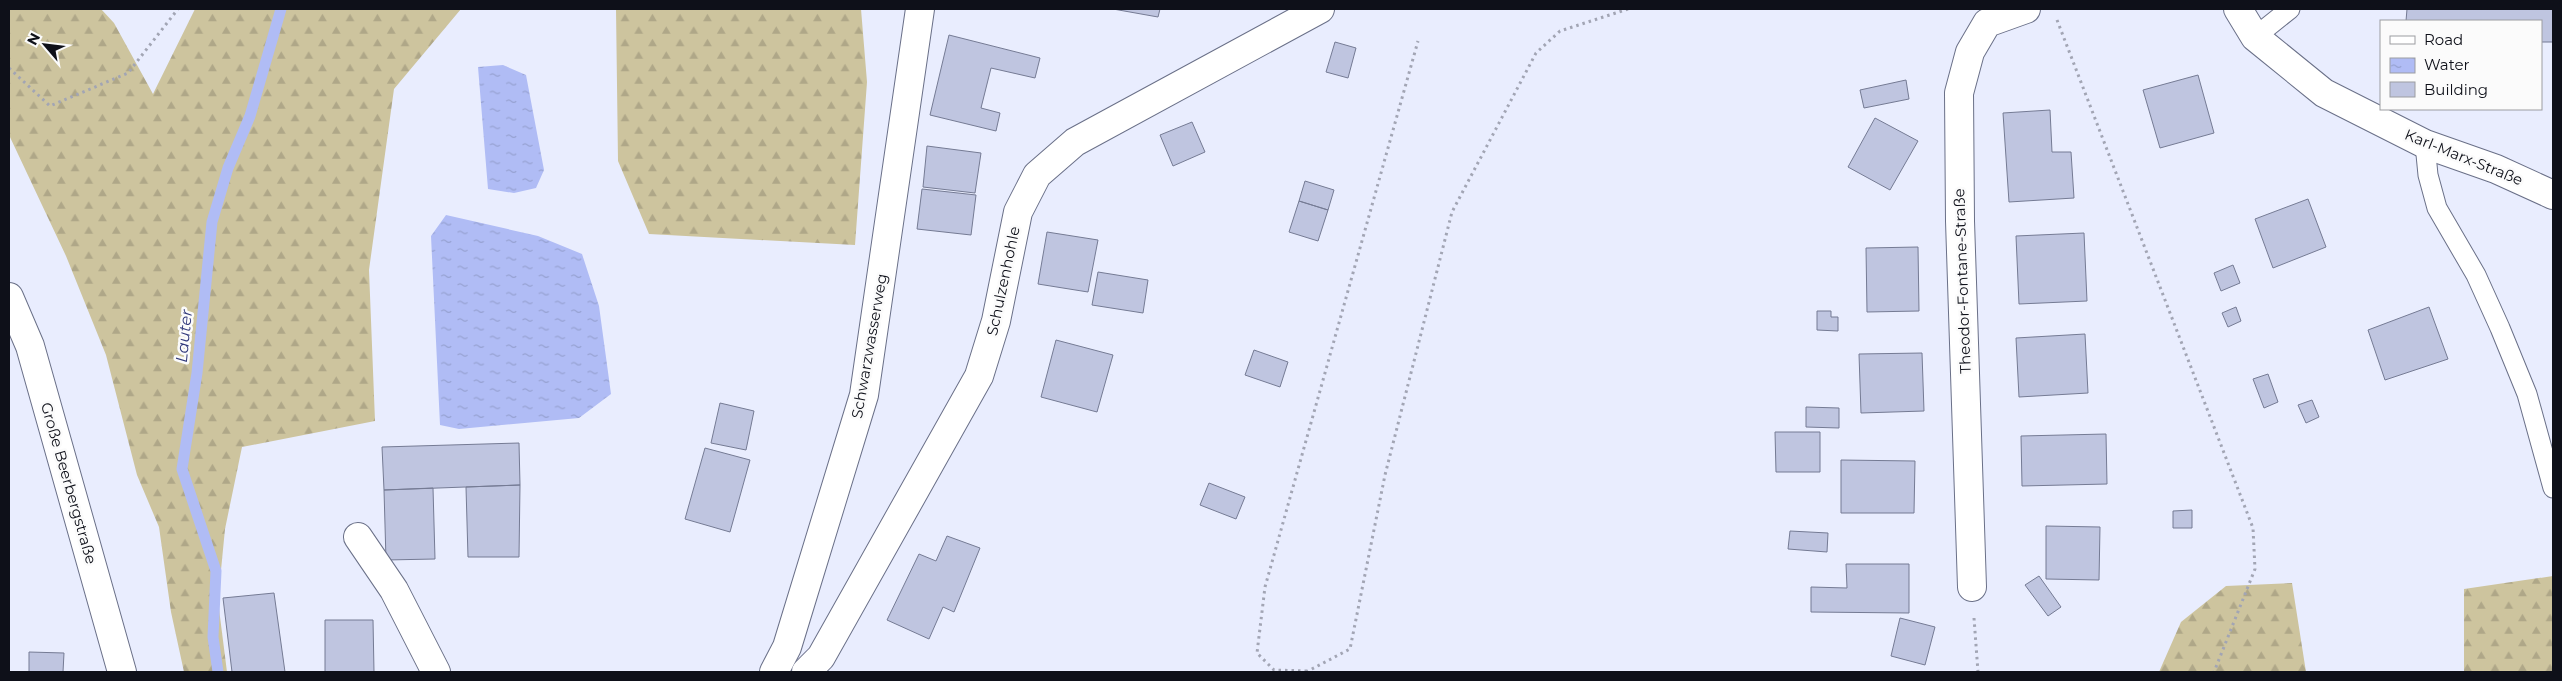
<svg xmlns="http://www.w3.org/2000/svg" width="2562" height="681" viewBox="0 0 2562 681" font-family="Montserrat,sans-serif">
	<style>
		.forest { fill: url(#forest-firs) }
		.water { fill: url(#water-ripples) }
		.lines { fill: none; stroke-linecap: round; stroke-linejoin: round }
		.stream { stroke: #b0bcf5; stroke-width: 11 }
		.building { fill: #bfc5e0; stroke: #757b94 }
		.lane-casing { stroke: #6a7088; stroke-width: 21 }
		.street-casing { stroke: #6a7088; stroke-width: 30 }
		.secondary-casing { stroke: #6a7088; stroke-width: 30 }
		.path { stroke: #a2a5b4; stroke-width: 3; stroke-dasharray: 2.5 4; stroke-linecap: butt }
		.lane { stroke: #fff; stroke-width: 19 }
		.street { stroke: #fff; stroke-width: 28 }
		.secondary { stroke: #fff; stroke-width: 28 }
		.labels { text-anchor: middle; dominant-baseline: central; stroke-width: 5; stroke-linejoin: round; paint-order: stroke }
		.street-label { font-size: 15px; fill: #0e1019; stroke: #fbfbfb }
		.water-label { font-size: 16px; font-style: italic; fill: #31397b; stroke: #fbfbfb }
	</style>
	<defs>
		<pattern id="forest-firs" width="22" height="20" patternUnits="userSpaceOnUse" patternTransform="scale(1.25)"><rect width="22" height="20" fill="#cdc49e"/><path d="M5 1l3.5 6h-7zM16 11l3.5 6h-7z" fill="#afa788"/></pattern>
		<pattern id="water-ripples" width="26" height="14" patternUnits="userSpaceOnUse" patternTransform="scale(1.25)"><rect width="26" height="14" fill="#b0bcf5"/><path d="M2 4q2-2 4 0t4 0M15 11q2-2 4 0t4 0" fill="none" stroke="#96a1d1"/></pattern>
	</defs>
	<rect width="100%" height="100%" fill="#e9edfe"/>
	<path class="forest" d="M9,9H101L114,23L153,94L195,9H461L394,89L369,270L375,421L242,447L225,529L218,601L227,672H184L171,612L159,527L137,475L106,355L66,256L9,135Z
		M616,9H861L867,82L855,245L649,234L618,161Z
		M2553,576V672H2464V589Z
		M2292,583L2306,672H2159L2181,622L2226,586Z"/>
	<path class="water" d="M503,65L526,75L544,170L536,188L514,193L488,189L478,67Z
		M446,215L538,236L582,254L599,306L611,394L579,418L459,429L440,425L431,236Z"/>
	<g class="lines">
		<path class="stream" d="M218,672L213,637L216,571L182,469L197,373L212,222L228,168L250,116L281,9"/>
	</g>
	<path class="building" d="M1113,9H1160L1158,17Z
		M2407,9H2553V42H2541V21H2406Z
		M949,35L1040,58L1035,78L991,68L981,108L1000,113L996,131L930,115Z
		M1335,42L1356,48L1348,78L1326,72Z
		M2198,75L2214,133L2160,148L2143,90Z
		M1906,80L1909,99L1864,108L1860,90Z
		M2050,110L2052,152H2071L2074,198L2009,202L2003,113Z
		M1875,118L1918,141L1890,190L1848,167Z
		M1192,122L1205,152L1173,166L1160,135Z
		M927,146L981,153L975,193L923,187Z
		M1305,181L1334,190L1328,210L1299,201Z
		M922,189L976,195L971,235L917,229Z
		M2308,199L2326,247L2273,268L2255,219Z
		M1299,201L1328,210L1318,241L1289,232Z
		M1047,232L1098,240L1088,292L1038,284Z
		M2084,233L2087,301L2019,304L2016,236Z
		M1918,247L1919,311L1867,312L1866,248Z
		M2233,265L2240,283L2221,291L2214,273Z
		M1098,272L1148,280L1143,313L1092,305Z
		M2236,307L2241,321L2228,327L2222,313Z
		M2429,307L2448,359L2385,380L2368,330Z
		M1817,311H1831V317H1838V331L1817,330Z
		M2085,334L2088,393L2019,397L2016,338Z
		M1056,340L1113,355L1097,412L1041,397Z
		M1254,350L1288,362L1280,387L1245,375Z
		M1922,353L1924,411L1861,413L1859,354Z
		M2268,374L2278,402L2264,408L2253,379Z
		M2312,400L2319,417L2306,423L2298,405Z
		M720,403L754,411L746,450L711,443Z
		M1806,407L1839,408V428L1806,427Z
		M1775,432H1820V472H1776Z
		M2106,434L2107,484L2022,486L2021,436Z
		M519,443L520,485L384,490L382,447Z
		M705,448L750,460L730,532L685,519Z
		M1841,460L1915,461L1914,513H1841Z
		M1209,483L1245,497L1236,519L1200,505Z
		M520,485L519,557H468L466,487Z
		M433,488L435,559L386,560L384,490Z
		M2192,510V528H2173V511Z
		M2046,526L2100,527L2099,580L2046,579Z
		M1790,531L1828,533L1827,552L1788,549Z
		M947,536L980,548L954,612L943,607L929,639L887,620L919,554L936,561Z
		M1846,564H1909V613L1811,612V587L1847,588Z
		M2039,576L2061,607L2048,616L2025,585Z
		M274,593L285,672H232L223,598Z
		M1900,618L1935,627L1925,665L1891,656Z
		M325,620H373L374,672H325Z
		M29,652L64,653L63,672H29Z"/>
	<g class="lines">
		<g class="lane-casing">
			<path id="lane" d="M2255,37L2290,9
				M2425,144L2428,175L2437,208L2476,275L2500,328L2527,394L2553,488"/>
		</g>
		<g class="street-casing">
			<path id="street" d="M2238,9L2255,37L2324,93L2425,144L2496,169L2553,195
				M358,537L394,590L436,672
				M1972,587L1960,221L1959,93L1970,52L1987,23L2026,9
				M806,672L821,657L979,376L996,321L1018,212L1037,175L1075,142L1320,9"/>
		</g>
		<g class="secondary-casing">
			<path id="secondary" d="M9,297L30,346L122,672
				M774,672L787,647L864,395L920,9"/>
		</g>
		<path class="path" d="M2057,20L2253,528L2255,569L2214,672
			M9,68L50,106L128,73L178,9
			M1974,618L1978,672
			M1307,671L1274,670L1257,653L1265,587L1418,41
			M1306,672L1350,649L1385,475L1452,212L1536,53L1560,31L1628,9"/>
		<use href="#lane" class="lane"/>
		<use href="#street" class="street"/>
		<use href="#secondary" class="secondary"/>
	</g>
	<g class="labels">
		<g class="street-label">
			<text transform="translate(2464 157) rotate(22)">Karl-Marx-Straße</text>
			<text transform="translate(1003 281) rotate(-78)">Schulzenhohle</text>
			<text transform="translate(1962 281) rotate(-92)">Theodor-Fontane-Straße</text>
			<text transform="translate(869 346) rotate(-80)">Schwarzwasserweg</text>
			<text transform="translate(69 483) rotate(74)">Große Beerbergstraße</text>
		</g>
		<g class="water-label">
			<text transform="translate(184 336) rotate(-84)">Lauter</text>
		</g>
	</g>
	<rect width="2562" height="681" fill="none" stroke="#0e1019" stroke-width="20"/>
	<rect x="2380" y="20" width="162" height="90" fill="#fbfbfb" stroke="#9c9da1"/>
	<rect x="2390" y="36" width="25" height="8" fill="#ffffff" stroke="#9c9da1"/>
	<text x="2424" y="45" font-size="15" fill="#0e1019">Road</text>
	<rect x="2390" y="58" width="25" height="15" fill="url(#water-ripples)" stroke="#9c9da1"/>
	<text x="2424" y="70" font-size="15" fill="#0e1019">Water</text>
	<rect x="2390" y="82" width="25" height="15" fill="#bfc5e0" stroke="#9c9da1"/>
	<text x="2424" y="95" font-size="15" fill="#0e1019">Building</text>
	<g transform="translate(45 45) rotate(298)" stroke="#fbfbfb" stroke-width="4" paint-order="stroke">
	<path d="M0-4L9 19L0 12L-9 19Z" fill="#0e1019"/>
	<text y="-8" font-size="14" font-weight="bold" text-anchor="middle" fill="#0e1019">N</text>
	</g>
</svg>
